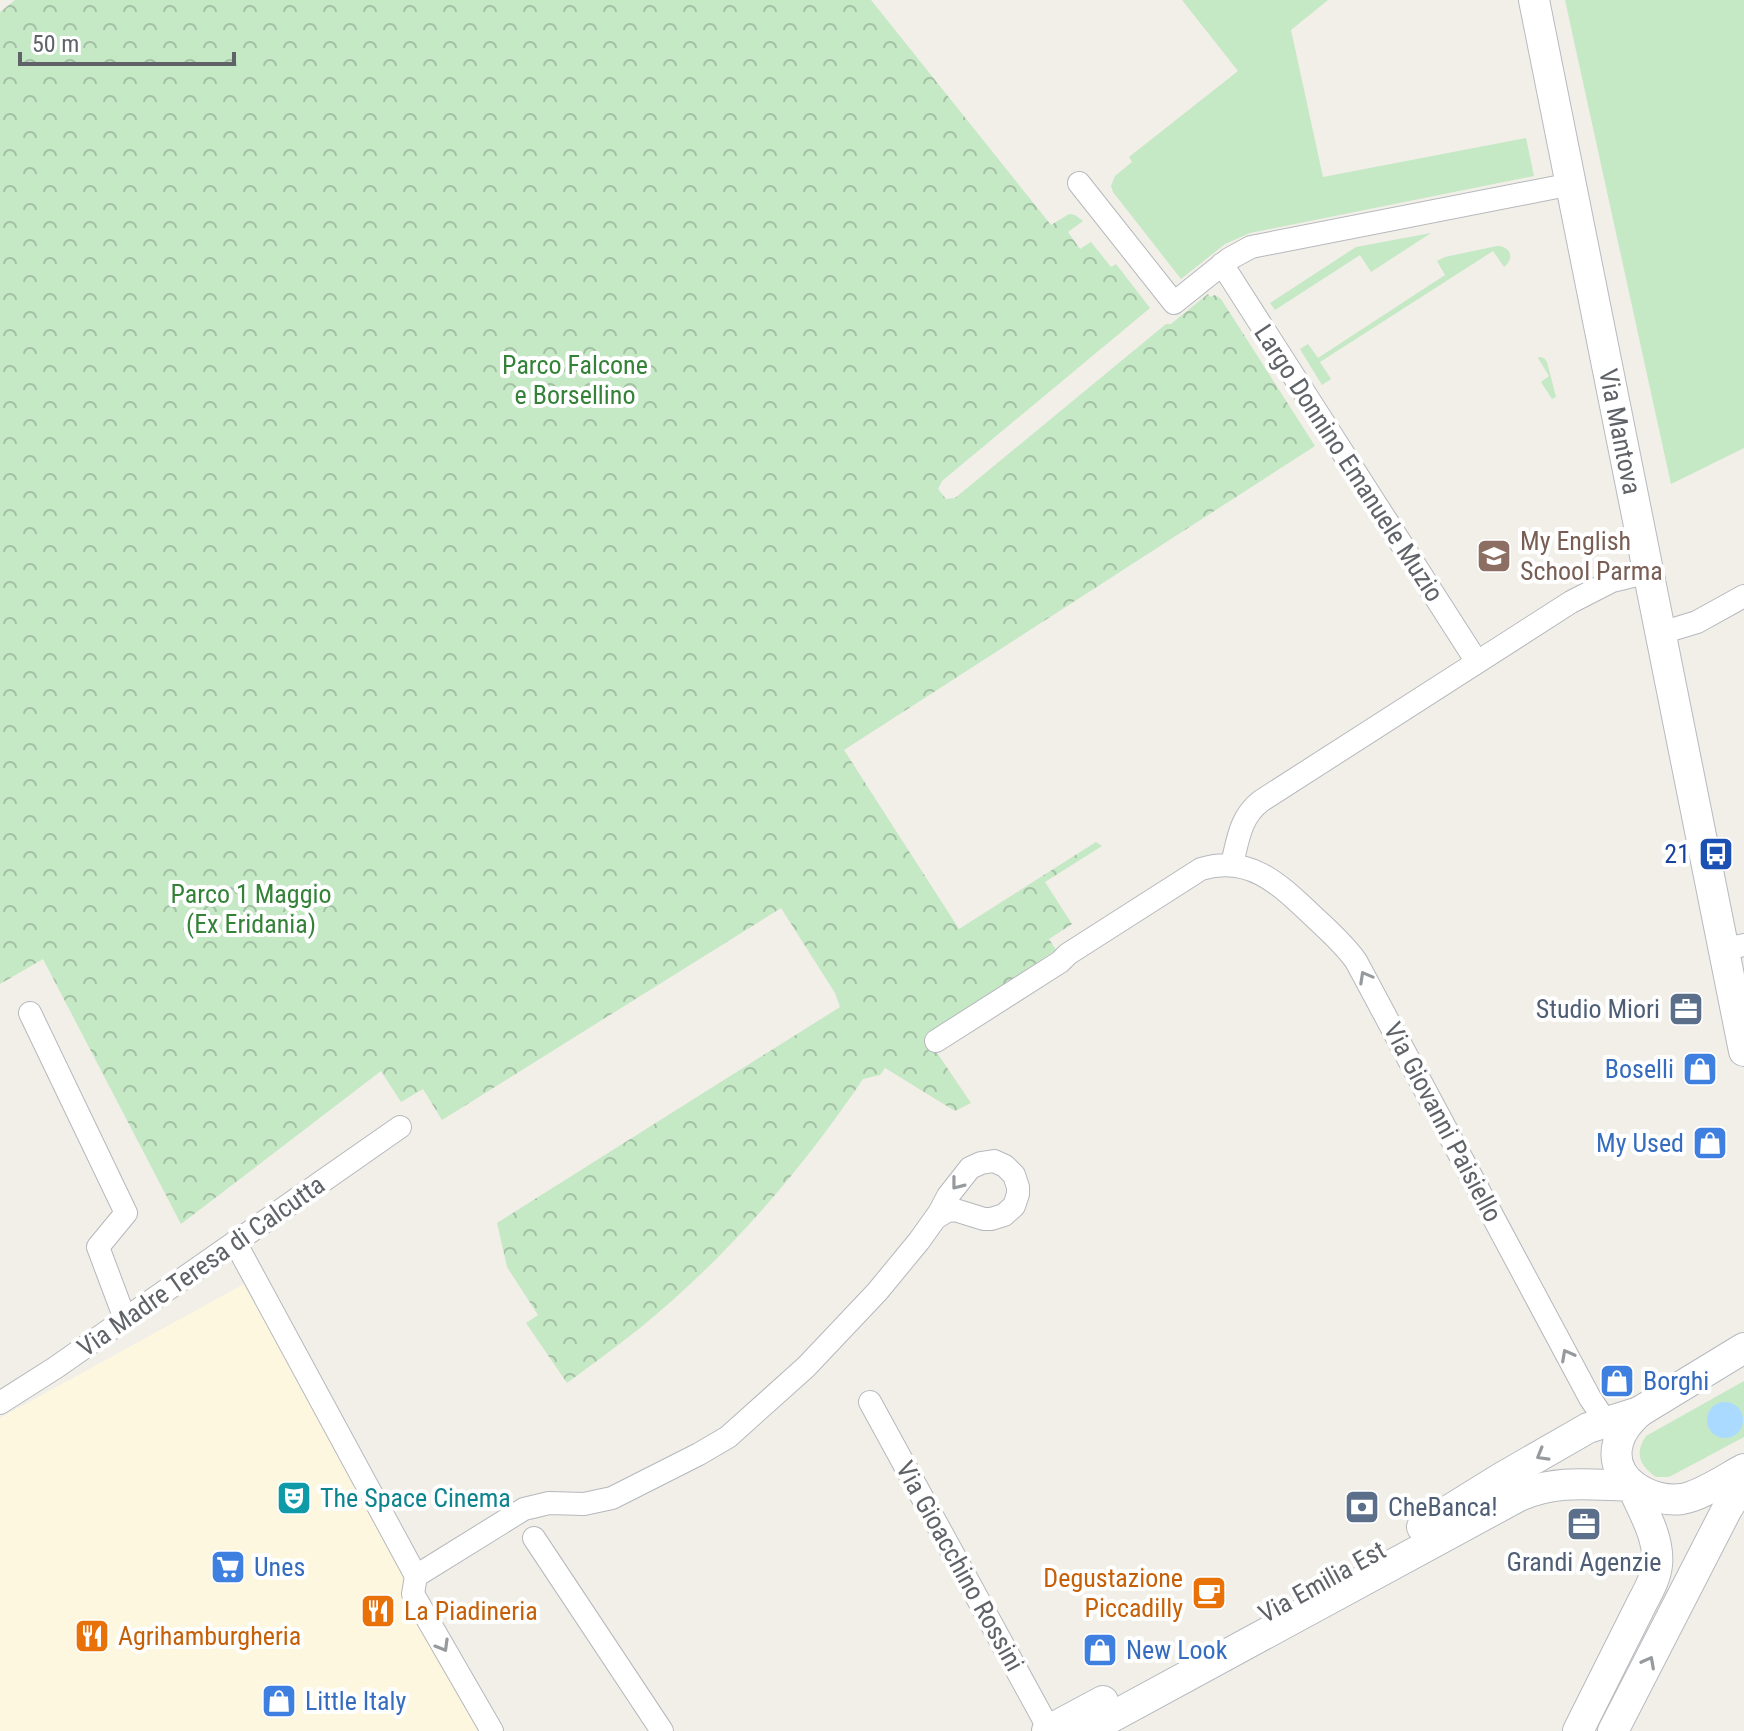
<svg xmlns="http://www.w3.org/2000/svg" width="1744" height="1731" viewBox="0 0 1744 1731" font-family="'Roboto Condensed',sans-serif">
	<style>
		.commercial { fill: #fef7e0 }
		.green { fill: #c5e8c5 }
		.forest { fill: url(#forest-crowns) }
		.water { fill: #aadaff }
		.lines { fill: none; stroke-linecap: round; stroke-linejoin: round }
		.street-casing { stroke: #b5b8bc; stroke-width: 24 }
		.secondary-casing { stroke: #b6babf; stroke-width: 32 }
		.street { stroke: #fff; stroke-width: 22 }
		.secondary { stroke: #fff; stroke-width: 30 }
		.oneway { stroke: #979a9d }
		.labels { text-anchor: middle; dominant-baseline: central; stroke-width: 8; stroke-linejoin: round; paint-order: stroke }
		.park-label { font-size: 26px; fill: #348238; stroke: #fff }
		.street-label { font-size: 26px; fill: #5f6368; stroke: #fff }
		.education-label { font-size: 26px; fill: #785e54; stroke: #fff; text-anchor: start }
		.transit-label { font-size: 26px; fill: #164399; stroke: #fff; text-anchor: end }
		.service-label { font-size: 26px; fill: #4e5e75; stroke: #fff; text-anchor: end }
		.shop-label { font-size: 26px; fill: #366cbe; stroke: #fff; text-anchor: start }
		.culture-label { font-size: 26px; fill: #0d838f; stroke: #fff; text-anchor: start }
		.food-label { font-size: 26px; fill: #c56008; stroke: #fff; text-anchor: start }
	</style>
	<defs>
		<pattern id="forest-crowns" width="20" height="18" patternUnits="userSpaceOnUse" patternTransform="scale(2)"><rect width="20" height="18" fill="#c5e8c5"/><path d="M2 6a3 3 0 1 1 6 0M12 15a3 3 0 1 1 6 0" fill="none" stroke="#a3c0a4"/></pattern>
	</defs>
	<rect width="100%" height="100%" fill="#f1efe8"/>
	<path class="commercial" d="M244,1284L488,1731H0V1418Z"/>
	<path class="green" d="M1182,0H1328L1291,30L1323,177L1526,138L1534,176L1250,233L1225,244L1181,279L1113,192L1111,186L1115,176L1132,162L1129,157L1238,71Z
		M1565,0H1744V448L1671,484Z
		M1431,233L1371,272L1360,255L1275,310L1270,303L1356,247Z
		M1497,246C1511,246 1515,259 1504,267L1493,251L1320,362L1331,379L1322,385L1300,349L1308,344L1318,358L1445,275L1437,261L1445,257Z
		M1539,357L1544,358L1547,362L1556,397L1552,399L1541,382L1549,376L1538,358Z
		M1744,1381V1437L1669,1477H1656C1640,1466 1634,1453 1646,1436Z"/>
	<path class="forest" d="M15,0H871L1051,225L1069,214L1075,215L1083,221L1068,232L1080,249L1091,242L1111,267L1116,264L1150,308L942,481L938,489L946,499L955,498L1166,324H1171L1208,294L1210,297L1215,295L1221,299L1315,446L844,750L959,929L1096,842L1102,846L1045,882L1072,924L1049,939L1056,950L925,1035L971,1103L955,1111L885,1068L880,1075L863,1079C801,1171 726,1258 640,1328C616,1347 591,1365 567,1383L526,1323L538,1315L507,1267L497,1223L840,1007L835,993L781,908L442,1120L423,1089L401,1102L381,1071L181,1224L43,959L0,984V12Z"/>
	<path class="water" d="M1707 1420a18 18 0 1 1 36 0a18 18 0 1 1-36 0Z"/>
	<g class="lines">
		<g class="street-casing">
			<path id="street" d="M1079,183L1174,303L1229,259L1251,247L1572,184
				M1222,264L1477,662
				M1661,633L1697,622L1744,596
				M1232,864C1238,840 1240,817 1261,801L1571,602L1612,581L1649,572
				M1724,949L1744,945
				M30,1013L126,1213L98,1247L125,1319
				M936,1041L1060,962L1068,954L1201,869C1250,854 1280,885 1313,916C1328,930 1344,944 1356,961L1590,1398L1606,1422
				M235,1242L416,1576L413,1594L492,1731
				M870,1402L1050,1731
				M0,1403L55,1368L400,1127
				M534,1538L662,1731
				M416,1576L524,1509L549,1503L584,1504L612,1498L699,1454L728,1437L806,1367L877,1292L919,1241L939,1213L948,1196L970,1168L981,1163L994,1161L1005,1166L1014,1175L1018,1187V1194L1014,1206L1004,1215L991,1219H984L955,1210L947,1211L936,1218"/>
		</g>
		<g class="secondary-casing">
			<g id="secondary">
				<path id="s1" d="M1534,0L1744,1051"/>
				<path d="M1744,1348L1639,1412C1630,1421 1621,1430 1618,1443C1608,1480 1650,1503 1682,1499C1701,1496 1727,1478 1744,1469"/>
				<path d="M1422,1527L1501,1478L1588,1428L1639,1412"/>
				<path d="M1047,1731L1103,1701"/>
				<path d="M1086,1731L1519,1496C1558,1479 1591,1485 1632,1486C1642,1509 1660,1538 1657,1565C1656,1577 1649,1590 1643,1601L1578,1731"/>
				<path d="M1613,1731L1727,1509L1744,1482"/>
			</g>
		</g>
		<use href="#street" class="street"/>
		<use href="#secondary" class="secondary"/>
	</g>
	<defs><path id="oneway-chevron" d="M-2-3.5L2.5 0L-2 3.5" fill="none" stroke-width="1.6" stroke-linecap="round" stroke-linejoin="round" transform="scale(2)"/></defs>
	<g class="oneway">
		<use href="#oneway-chevron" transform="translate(1365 977) rotate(-119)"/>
		<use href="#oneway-chevron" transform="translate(957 1184) rotate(128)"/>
		<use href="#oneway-chevron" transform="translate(1567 1355) rotate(-118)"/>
		<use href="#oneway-chevron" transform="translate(1542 1455) rotate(150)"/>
		<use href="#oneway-chevron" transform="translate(443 1646) rotate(60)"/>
		<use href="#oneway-chevron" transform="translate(1649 1662) rotate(-62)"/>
	</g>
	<defs>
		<g id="school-square" transform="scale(1.8)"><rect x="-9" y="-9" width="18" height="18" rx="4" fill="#8d6e63" stroke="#fff"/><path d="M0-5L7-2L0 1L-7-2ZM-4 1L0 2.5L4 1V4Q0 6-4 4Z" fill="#fff"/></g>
		<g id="bus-square" transform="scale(1.8)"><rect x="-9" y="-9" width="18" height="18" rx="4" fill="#1a4fb4" stroke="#fff"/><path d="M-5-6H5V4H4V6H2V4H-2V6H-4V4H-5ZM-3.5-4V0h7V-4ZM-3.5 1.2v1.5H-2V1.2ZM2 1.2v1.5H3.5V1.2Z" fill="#fff"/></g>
		<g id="office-square" transform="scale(1.8)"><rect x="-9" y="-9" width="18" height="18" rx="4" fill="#5c6f8a" stroke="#fff"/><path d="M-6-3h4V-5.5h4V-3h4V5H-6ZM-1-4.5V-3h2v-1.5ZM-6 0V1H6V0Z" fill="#fff"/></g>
		<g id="shop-square" transform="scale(1.8)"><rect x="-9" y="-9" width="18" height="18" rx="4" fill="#3f7fe0" stroke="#fff"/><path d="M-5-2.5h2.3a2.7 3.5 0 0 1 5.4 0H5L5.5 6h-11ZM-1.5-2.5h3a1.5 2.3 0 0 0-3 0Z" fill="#fff"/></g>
		<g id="theatre-square" transform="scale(1.8)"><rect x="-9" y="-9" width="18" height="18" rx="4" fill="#0f9aa8" stroke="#fff"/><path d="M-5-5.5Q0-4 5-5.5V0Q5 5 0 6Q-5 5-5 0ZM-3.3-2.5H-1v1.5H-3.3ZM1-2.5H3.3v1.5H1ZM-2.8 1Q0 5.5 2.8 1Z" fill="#fff"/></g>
		<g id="bank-square" transform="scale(1.8)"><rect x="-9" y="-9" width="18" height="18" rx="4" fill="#5c6f8a" stroke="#fff"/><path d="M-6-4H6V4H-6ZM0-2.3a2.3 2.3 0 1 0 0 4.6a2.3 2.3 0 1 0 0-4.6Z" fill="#fff"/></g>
		<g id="supermarket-square" transform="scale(1.8)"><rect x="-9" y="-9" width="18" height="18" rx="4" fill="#3f7fe0" stroke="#fff"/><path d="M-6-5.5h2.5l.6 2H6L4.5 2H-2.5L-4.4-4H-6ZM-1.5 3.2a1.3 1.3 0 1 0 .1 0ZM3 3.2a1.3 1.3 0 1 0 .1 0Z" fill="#fff"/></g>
		<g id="cafe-square" transform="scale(1.8)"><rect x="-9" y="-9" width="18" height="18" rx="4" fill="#e8710a" stroke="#fff"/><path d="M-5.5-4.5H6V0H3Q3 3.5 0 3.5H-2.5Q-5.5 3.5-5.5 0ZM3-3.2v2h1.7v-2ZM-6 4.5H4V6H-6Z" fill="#fff"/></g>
		<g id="restaurant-square" transform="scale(1.8)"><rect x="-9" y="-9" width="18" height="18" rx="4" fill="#e8710a" stroke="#fff"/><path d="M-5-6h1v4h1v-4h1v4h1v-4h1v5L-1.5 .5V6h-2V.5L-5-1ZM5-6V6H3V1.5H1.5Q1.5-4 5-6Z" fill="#fff"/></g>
	</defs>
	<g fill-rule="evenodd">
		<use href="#school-square" x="1494" y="556"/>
		<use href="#bus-square" x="1716" y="854"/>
		<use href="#office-square" x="1686" y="1009"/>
		<use href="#shop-square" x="1700" y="1069"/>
		<use href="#shop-square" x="1710" y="1143"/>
		<use href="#shop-square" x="1617" y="1381"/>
		<use href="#theatre-square" x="294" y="1498"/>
		<use href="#bank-square" x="1362" y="1507"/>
		<use href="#office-square" x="1584" y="1524"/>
		<use href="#supermarket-square" x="228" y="1567"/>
		<use href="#cafe-square" x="1209" y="1593"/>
		<use href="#restaurant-square" x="378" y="1611"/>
		<use href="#restaurant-square" x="92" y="1636"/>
		<use href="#shop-square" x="1100" y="1650"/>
		<use href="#shop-square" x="279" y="1701"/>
	</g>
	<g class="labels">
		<g class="park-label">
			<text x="575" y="365">Parco Falcone<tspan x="575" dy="30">e Borsellino</tspan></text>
			<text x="251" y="894">Parco 1 Maggio<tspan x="251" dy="30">(Ex Eridania)</tspan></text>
		</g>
		<g class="street-label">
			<text stroke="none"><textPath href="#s1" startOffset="440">Via Mantova</textPath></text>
			<text transform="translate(1349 463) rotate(57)">Largo Donnino Emanuele Muzio</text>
			<text transform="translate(1443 1122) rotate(62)">Via Giovanni Paisiello</text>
			<text transform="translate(201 1266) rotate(-35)">Via Madre Teresa di Calcutta</text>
			<text transform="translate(960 1566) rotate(61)">Via Gioacchino Rossini</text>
			<text transform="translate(1322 1582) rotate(-29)">Via Emilia Est</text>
		</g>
		<g class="education-label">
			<text x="1520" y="541">My English<tspan x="1520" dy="30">School Parma</tspan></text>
		</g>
		<g class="transit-label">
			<text x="1690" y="854">21</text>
		</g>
		<g class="service-label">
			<text x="1660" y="1009">Studio Miori</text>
			<text x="1388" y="1507" text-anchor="start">CheBanca!</text>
			<text x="1584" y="1562" text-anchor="middle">Grandi Agenzie</text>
		</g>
		<g class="shop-label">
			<text x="1674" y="1069" text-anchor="end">Boselli</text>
			<text x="1684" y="1143" text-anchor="end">My Used</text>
			<text x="1643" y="1381">Borghi</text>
			<text x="254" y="1567">Unes</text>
			<text x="1126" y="1650">New Look</text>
			<text x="305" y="1701">Little Italy</text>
		</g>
		<g class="culture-label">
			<text x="320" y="1498">The Space Cinema</text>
		</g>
		<g class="food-label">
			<text x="1183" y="1578" text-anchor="end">Degustazione<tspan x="1183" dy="30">Piccadilly</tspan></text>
			<text x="404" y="1611">La Piadineria</text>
			<text x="118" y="1636">Agrihamburgheria</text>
		</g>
	</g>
	<path d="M20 52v12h214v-12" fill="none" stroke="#5f6368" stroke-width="4"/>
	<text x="32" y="52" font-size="24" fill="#5f6368" stroke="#ffffff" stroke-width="6" paint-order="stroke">50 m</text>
</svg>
